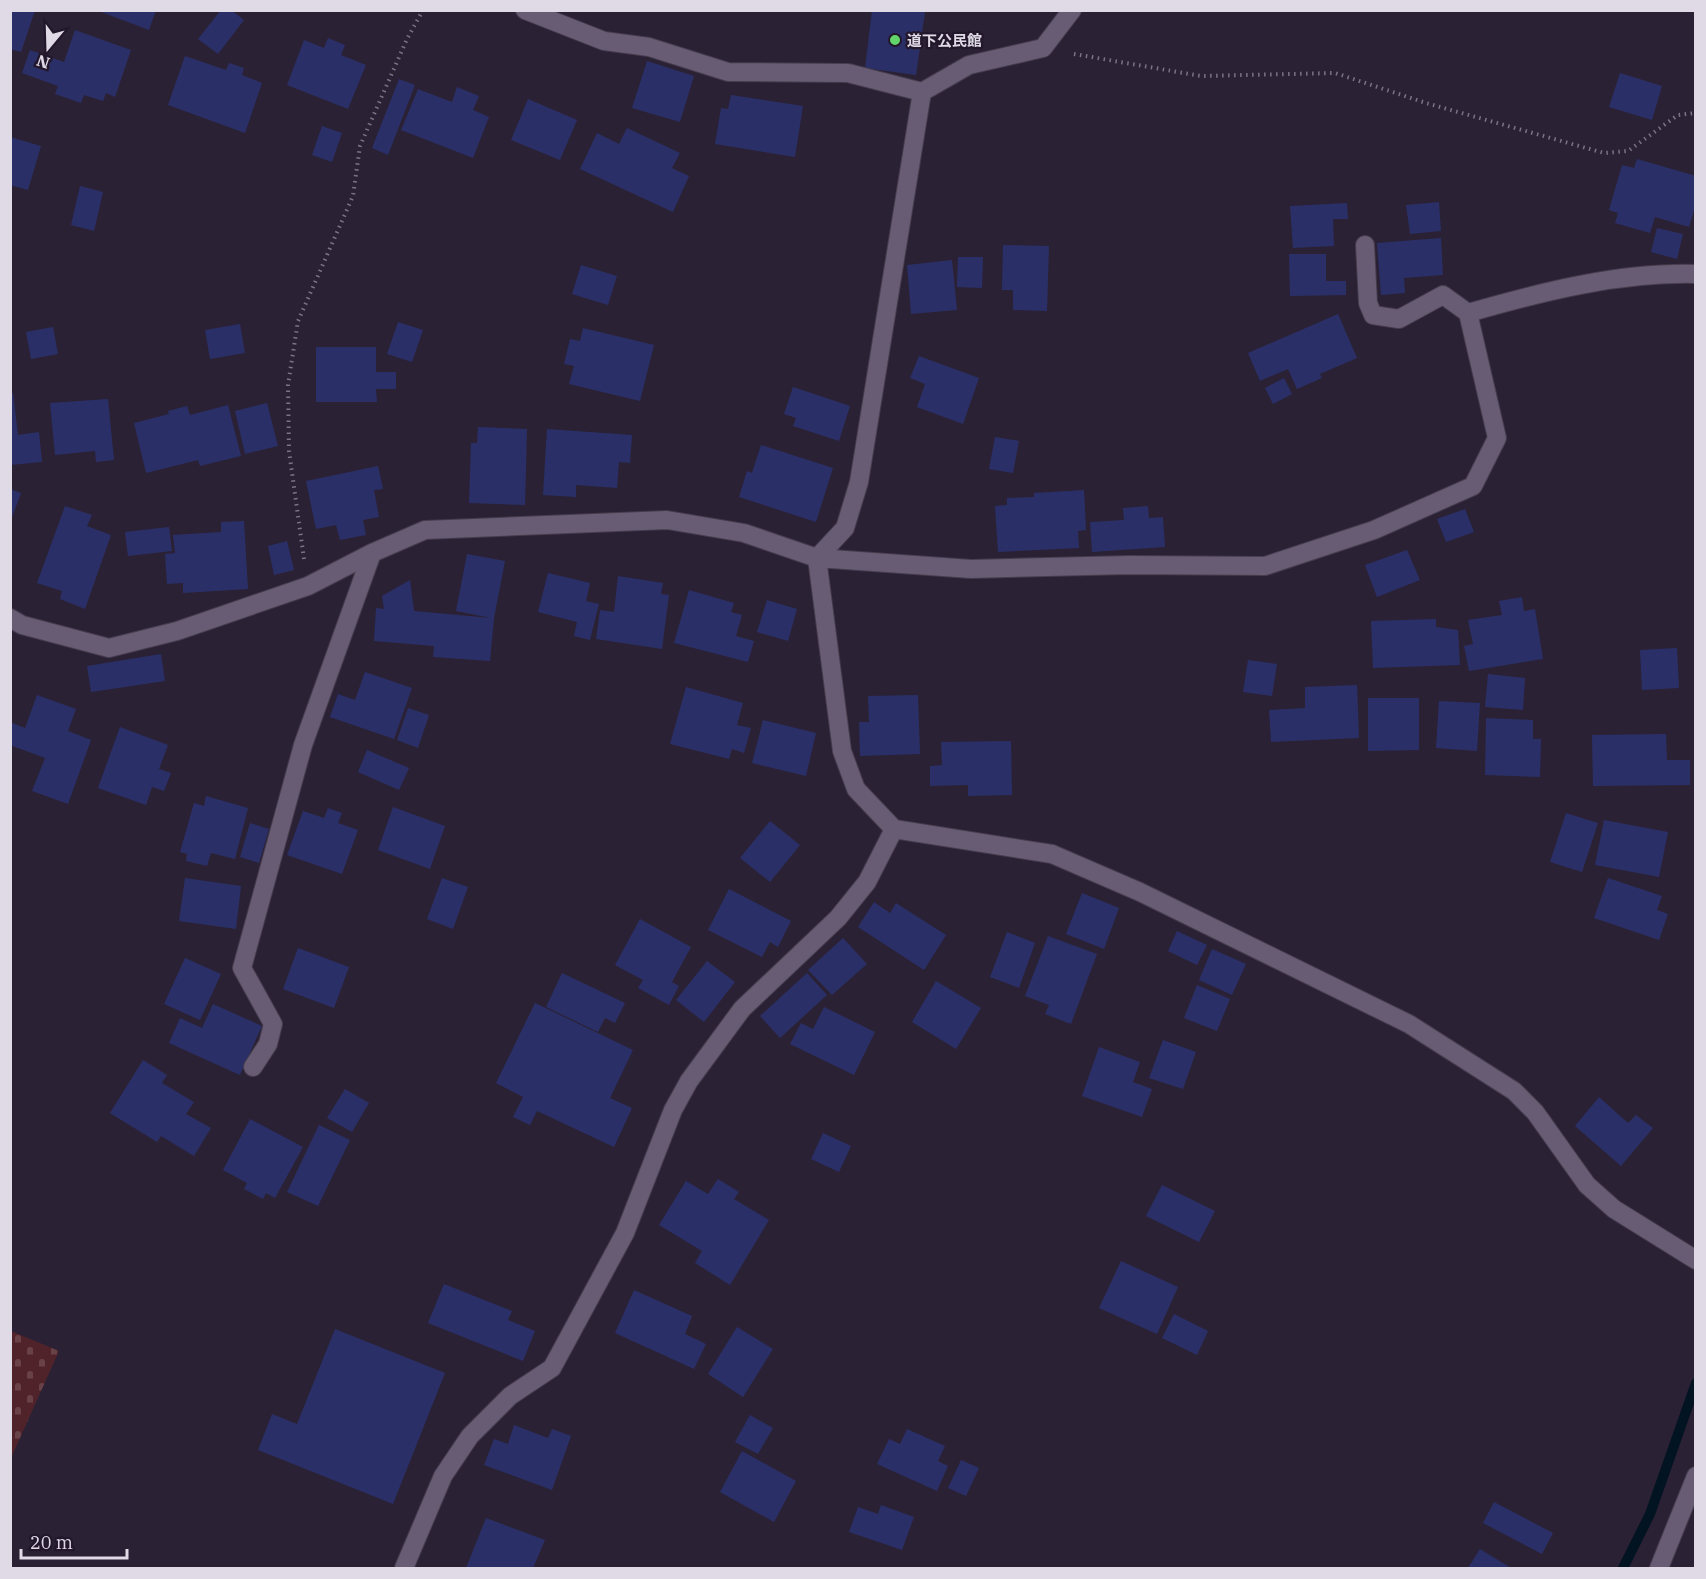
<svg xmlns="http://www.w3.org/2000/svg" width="1706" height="1579" viewBox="0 0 1706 1579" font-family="'IBM Plex Serif','Noto Sans JP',serif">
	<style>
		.cemetery { fill: url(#cemetery-stones) }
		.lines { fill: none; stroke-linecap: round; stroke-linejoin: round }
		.stream { stroke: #021321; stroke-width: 10 }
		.building { fill: #2a3067 }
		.minor-casing { stroke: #453c4d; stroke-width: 20 }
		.path { stroke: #7c7384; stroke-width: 4; stroke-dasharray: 1.5 4.5; stroke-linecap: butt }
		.minor { stroke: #685c74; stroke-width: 18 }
		.poi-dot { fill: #61d46a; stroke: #22172b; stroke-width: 2 }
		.labels { text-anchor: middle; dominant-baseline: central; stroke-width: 4.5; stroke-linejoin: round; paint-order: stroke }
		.poi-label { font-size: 15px; font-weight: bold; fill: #e0dae7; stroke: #22172b; text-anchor: start }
	</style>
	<defs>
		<pattern id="cemetery-stones" width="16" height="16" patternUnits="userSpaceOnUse" patternTransform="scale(1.5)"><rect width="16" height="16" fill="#502229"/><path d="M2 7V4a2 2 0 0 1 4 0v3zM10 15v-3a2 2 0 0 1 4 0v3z" fill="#694248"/></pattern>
	</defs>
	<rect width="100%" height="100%" fill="#2b2135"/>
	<path class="cemetery" d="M11,1331L59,1351L11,1458Z"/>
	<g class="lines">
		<path class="stream" d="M1623,1568L1650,1514L1696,1383"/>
	</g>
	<path class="building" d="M10,10H35L21,52L10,49Z
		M96,10H156L149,30Z
		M221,10H231L244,20L218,54L198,39Z
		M872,10L925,12L916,75L865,68Z
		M75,30L131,50L115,97L106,93L103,101L84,95L81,103L55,94L58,86L22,73L30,50L64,62Z
		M328,38L345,45L341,55L366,65L348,109L287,85L304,40L324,48Z
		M185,56L226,70L229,63L244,68L242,75L262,83L245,133L168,105Z
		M647,61L694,76L680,122L632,108Z
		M1620,73L1662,86L1652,120L1609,107Z
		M399,79L415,85L388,155L372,148Z
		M457,87L479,96L473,110L489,117L473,158L401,130L418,89L452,102Z
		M731,95L803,106L795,157L715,144L721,108L728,109Z
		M528,99L577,120L560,160L511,140Z
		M322,126L342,133L332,162L312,155Z
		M627,128L680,153L672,168L689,176L673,212L580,169L597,133L619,144Z
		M10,137L41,146L28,190L10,185Z
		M1637,159L1696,176V204L1689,227L1655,217L1650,233L1615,223L1618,213L1609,210L1622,165L1634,168Z
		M80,186L103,192L94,231L71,225Z
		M1439,202L1441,231L1410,234L1406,205Z
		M1347,203L1348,219H1333L1334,246L1293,248L1290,206Z
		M1657,228L1683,234L1677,259L1651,252Z
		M1441,238L1443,275L1404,278L1405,293L1381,295L1377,243Z
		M1003,245L1049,246L1047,311L1013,310V290H1002Z
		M1289,254H1326V281H1346V295L1290,296Z
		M958,257H983L982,288L957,287Z
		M952,260L957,310L911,314L907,265Z
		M581,265L617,276L608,305L572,294Z
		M1338,314L1357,358L1320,374L1322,378L1297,389L1288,369L1260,381L1248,353Z
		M398,322L423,330L412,362L387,354Z
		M240,324L245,353L210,359L205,330Z
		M53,327L58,354L31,359L26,332Z
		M583,328L654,345L640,401L569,384L574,366L564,364L570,339L580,341Z
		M316,347H376V372H396V389H376L377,402H316Z
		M919,356L979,378L963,424L917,407L925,384L910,378Z
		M1284,378L1292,394L1273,404L1265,388Z
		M793,387L850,406L839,441L793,426L796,418L784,414Z
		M13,393L18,435L39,432L42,462L10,465V394Z
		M108,399L114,460L96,462L95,451L55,455L50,403Z
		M267,403L278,446L245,454L235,411Z
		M228,405L241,456L200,466L198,460L146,473L134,423L169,414L168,411L187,406L190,415Z
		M478,427L527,429L525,505L469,503L471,443H477Z
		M547,429L632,435L630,463L619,462L617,488L576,485V497L543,495Z
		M995,437L1019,441L1013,473L989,469Z
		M761,445L833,468L816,522L739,497L747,471L752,473Z
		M378,466L383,489L374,490L379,517L363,520L366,535L340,540L336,525L316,529L306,481Z
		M10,489L21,493L11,520H10Z
		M1084,490L1086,530L1078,531L1079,548L998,552L995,506L1007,505V498L1034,497V493Z
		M65,506L92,515L87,526L111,535L85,609L60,599L62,591L37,583Z
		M1148,506L1149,518L1163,517L1165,547L1092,552L1090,522L1124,520L1123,508Z
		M1465,509L1474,532L1446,542L1437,519Z
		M244,521L248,589L183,593V583L167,584L165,554L175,553L173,535L221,532V522Z
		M169,527L172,551L128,556L125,532Z
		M287,541L294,570L274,575L268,546Z
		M1407,550L1420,580L1377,597L1365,565Z
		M467,554L505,561L494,618L490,661L433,657L434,646L374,641L376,608L384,609L382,596L410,580L414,611L491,618L456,611Z
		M548,573L590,583L586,601L599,604L590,640L574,636L577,622L538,612Z
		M618,576L663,583L661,594L669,595L662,649L596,639L600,610L614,612Z
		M689,590L734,603L731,612L742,615L736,636L754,641L748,662L674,643Z
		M1522,597L1524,611L1535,609L1543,659L1469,671L1464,646L1473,644L1468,620L1502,615L1499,601Z
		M767,600L797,609L788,641L757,632Z
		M1436,619V627L1458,630L1460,665L1373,668L1371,621Z
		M1677,648L1679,688L1642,690L1640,650Z
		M161,654L165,681L91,692L87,666Z
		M1248,660L1277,664L1272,696L1243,692Z
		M365,672L412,688L394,739L330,717L338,694L355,700Z
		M1488,674L1525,678L1523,710L1485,707Z
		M1357,685L1359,738L1271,742L1269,710L1305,708V687Z
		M686,687L743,703L737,725L751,728L744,753L732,749L729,759L670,744Z
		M37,695L76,709L68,731L91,740L68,804L32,791L45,758L10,745V722L25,728Z
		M918,695L920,754L860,756L859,722H869L868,696Z
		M1368,698H1419V750L1368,751Z
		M1439,701L1480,703L1477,751L1436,748Z
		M408,708L429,715L418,748L397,740Z
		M1486,718L1533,720V739H1541L1540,777L1485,775Z
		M763,720L816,733L806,776L752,763Z
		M120,727L168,745L159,769L171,773L164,791L152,787L146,805L98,788Z
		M1666,734L1667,760H1690V785L1593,786L1592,735Z
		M1011,741L1012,795L968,796V785L930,786V766L942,765L941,742Z
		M367,750L409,768L399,790L358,772Z
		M206,796L248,808L235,859L211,853L207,866L186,861L187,854L180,852L194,803L204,806Z
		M393,807L445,826L430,869L378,850Z
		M328,808L342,813L338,823L358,830L342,874L287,855L303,811L324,818Z
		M1566,813L1598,823L1582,872L1550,862Z
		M1604,820L1668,832L1659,877L1595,865Z
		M770,821L800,845L770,882L740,858Z
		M250,823L269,829L259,863L240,857Z
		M185,878L241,886L236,929L179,921Z
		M442,878L468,887L453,929L427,919Z
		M1608,878L1662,896L1657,910L1668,914L1659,940L1594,918Z
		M729,889L791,921L778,947L770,942L762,957L708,930Z
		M1082,893L1119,908L1104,949L1066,934Z
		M874,902L890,913L896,903L946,935L924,970L858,927Z
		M640,919L691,947L672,982L679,986L669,1005L638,988L643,980L615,965Z
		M1177,931L1207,945L1197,965L1168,951Z
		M1007,932L1035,943L1019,988L990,977Z
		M1048,936L1097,954L1071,1024L1045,1014L1049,1005L1025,996Z
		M843,938L867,964L832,995L808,970Z
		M298,948L349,967L334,1008L283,989Z
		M1212,949L1246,964L1232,995L1199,980Z
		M185,958L221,974L200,1020L164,1004Z
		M707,961L735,982L704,1022L676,1000Z
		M562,973L625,1003L615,1023L605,1018L598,1032L546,1007Z
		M807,973L827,995L780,1038L760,1016Z
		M936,981L981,1008L956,1049L912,1022Z
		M1197,985L1230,999L1217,1031L1184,1018Z
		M535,1003L633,1050L610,1098L632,1108L614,1147L537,1111L530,1125L513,1117L523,1097L496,1083Z
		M213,1004L262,1026L240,1075L169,1043L180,1018L202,1028Z
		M824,1007L875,1032L854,1075L790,1044L801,1023L813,1029Z
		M1163,1040L1196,1052L1183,1089L1149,1078Z
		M1099,1047L1140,1062L1133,1082L1152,1089L1142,1117L1082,1096Z
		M143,1060L167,1075L162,1083L194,1102L186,1114L211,1128L194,1156L161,1136L157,1142L110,1113Z
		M345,1089L369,1103L352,1132L327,1118Z
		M1599,1097L1628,1123L1636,1115L1653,1128L1621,1166L1575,1126Z
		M250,1119L303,1147L275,1198L266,1193L263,1199L244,1189L247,1183L223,1170Z
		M319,1125L350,1140L318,1206L287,1192Z
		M823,1133L851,1146L839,1172L811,1159Z
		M718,1179L739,1192L734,1199L769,1220L730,1285L695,1263L702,1251L659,1225L686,1181L708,1194Z
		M1162,1185L1215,1211L1199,1242L1146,1216Z
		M1121,1261L1178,1287L1157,1334L1099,1308Z
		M444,1284L512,1311L508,1320L535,1331L523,1361L428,1323Z
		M634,1290L692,1316L685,1334L706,1344L694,1369L615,1333Z
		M1174,1314L1208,1331L1197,1355L1162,1338Z
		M737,1327L773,1349L743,1397L708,1374Z
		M335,1329L445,1373L393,1504L258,1450L272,1414L297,1424Z
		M750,1415L773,1428L758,1454L735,1442Z
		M514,1425L548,1438L552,1429L571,1436L552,1490L484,1465L494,1439L508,1444Z
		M907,1429L945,1446L938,1461L948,1466L937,1491L877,1464L889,1439L900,1444Z
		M742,1451L796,1481L774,1522L720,1492Z
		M961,1460L979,1468L966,1496L948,1488Z
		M1494,1502L1553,1533L1542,1554L1483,1523Z
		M881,1505L914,1517L902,1550L849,1532L858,1507L878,1514Z
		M486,1518L545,1540L533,1568H466Z
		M1480,1549L1511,1568H1468Z"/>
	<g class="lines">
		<g class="minor-casing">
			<path id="minor" d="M525,10L604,41L649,47L728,72L848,73L922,92
				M1072,10L1043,48L969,65L922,92L859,482L845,528L817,558L842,751L856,789L894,829L1052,854L1140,892L1409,1024L1514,1091L1535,1112L1587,1185L1614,1209L1696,1260
				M1365,245L1368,303L1373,315L1399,319L1443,295L1468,313
				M10,618L22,625L109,648L177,631L308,586L372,553L425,530L667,520L744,533L817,558L971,569L1129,565L1265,566L1374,530L1473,486L1497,438L1468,313C1541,292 1619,272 1696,274
				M253,1067L268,1044L273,1024L242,968L303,745L372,553
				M404,1568L443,1476L470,1436L510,1396L552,1368L625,1233L673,1110L689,1081L742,1009L838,918L867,882L894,829
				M1659,1568L1696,1476"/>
		</g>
		<path class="path" d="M1074,54L1201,76L1335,73L1426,103L1604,153L1628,151L1678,115L1696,113
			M304,559L289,451L288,385L298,321L353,196L360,146L407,39L423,10"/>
		<use href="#minor" class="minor"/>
	</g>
	<circle class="poi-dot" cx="895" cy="40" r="6"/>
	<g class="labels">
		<g class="poi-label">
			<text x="907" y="40">道下公民館</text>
		</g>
	</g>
	<rect width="1706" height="1579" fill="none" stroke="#e0dae7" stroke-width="24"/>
	<g transform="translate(48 48) rotate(199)" stroke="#22172b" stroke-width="4.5" paint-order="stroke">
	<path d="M0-4.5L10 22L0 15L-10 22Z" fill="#e0dae7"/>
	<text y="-9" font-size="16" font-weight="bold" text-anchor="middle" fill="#e0dae7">N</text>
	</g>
	<path d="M21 1549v9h106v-9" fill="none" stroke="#e0dae7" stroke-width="3"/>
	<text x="30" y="1549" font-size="18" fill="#e0dae7" stroke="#22172b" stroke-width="4.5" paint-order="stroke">20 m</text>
</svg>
